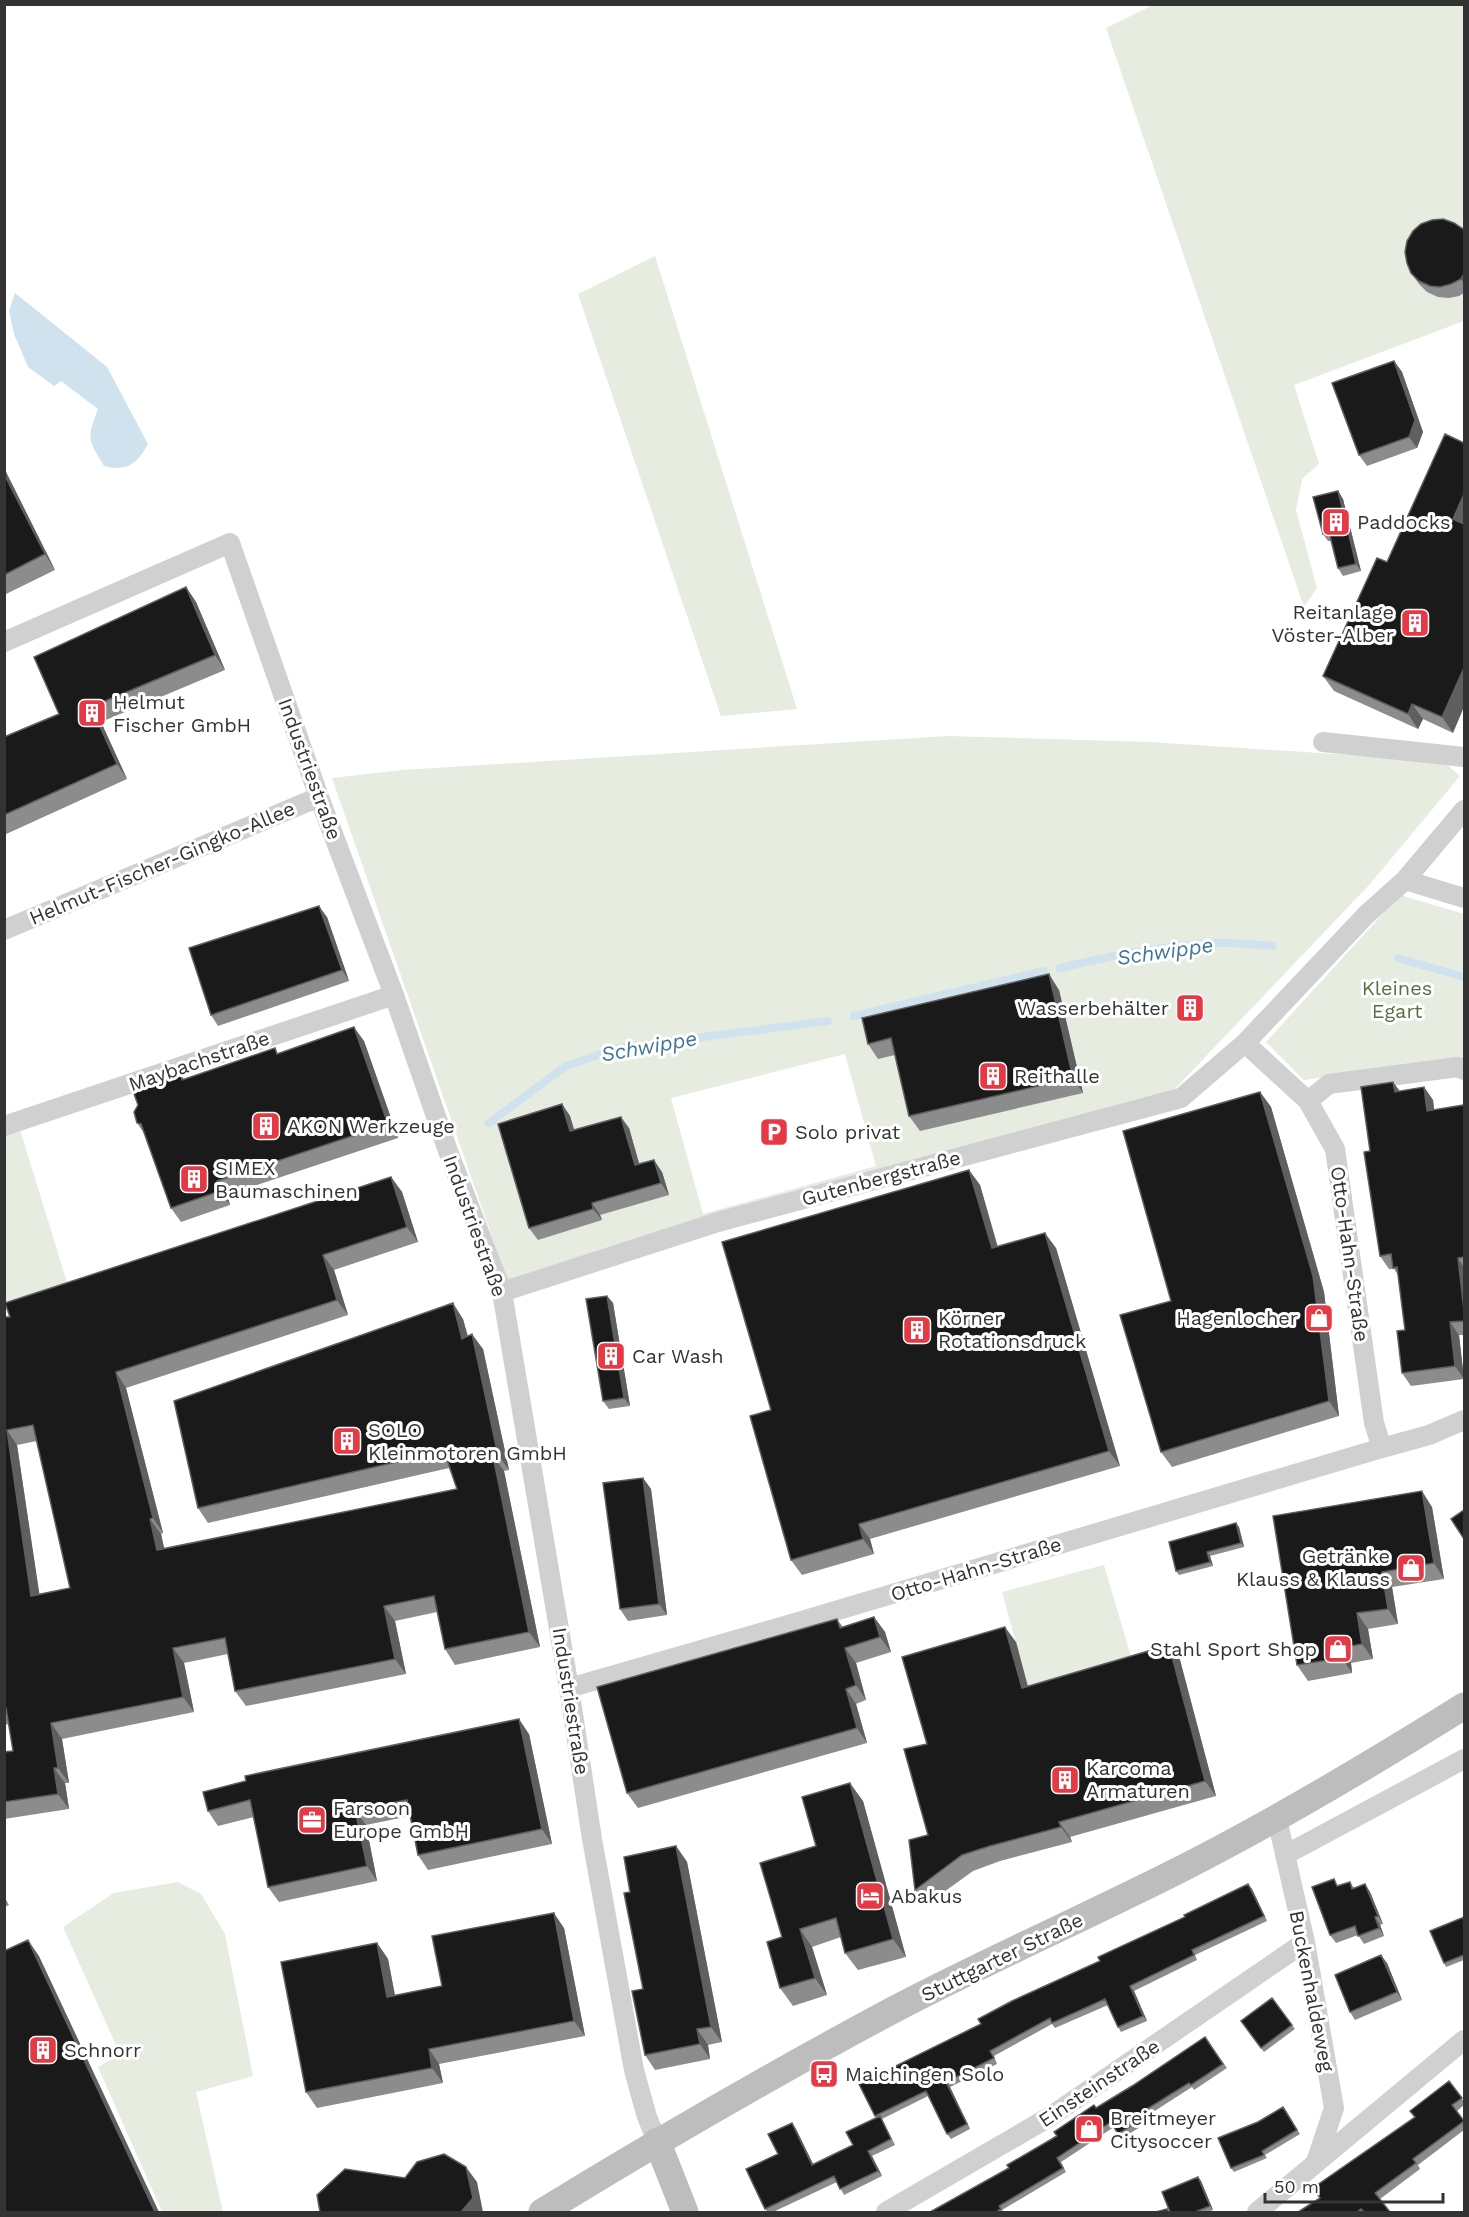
<svg xmlns="http://www.w3.org/2000/svg" width="1469" height="2217" viewBox="0 0 1469 2217" font-family="'Work Sans',sans-serif">
	<style>
		.green { fill: #e6ecdf; fill-rule: evenodd }
		.water { fill: #cfe2ee }
		.lines { fill: none; stroke-linecap: round; stroke-linejoin: round }
		.stream { stroke: #cfe2ee; stroke-width: 8 }
		.street { stroke: #d0d0d0; stroke-width: 20 }
		.secondary { stroke: #bdbdbd; stroke-width: 27 }
		.wall { fill: #8c8c8c; fill-rule: evenodd }
		.shaded-wall { fill: #5f5f5f }
		.building { fill: #1a1a1a; stroke: #5f5f5f; stroke-width: 1.5; fill-rule: evenodd }
		.labels { text-anchor: middle; dominant-baseline: central; stroke-width: 6; stroke-linejoin: round; paint-order: stroke }
		.poi-label { font-size: 20px; fill: #333; stroke: #fff; text-anchor: start }
		.street-label { font-size: 20px; fill: #333; stroke: #fff }
		.park-label { font-size: 20px; fill: #56703f; stroke: #fff }
		.water-label { font-size: 21px; font-style: italic; fill: #3f7597; stroke: #fff }
	</style>
	<rect width="100%" height="100%" fill="#fff"/>
	<path class="green" d="M1153,5H1464V321L1294,385L1319,464L1302,479L1296,510L1317,588L1304,607L1106,28Z
		M655,256L797,709L721,716L578,294Z
		M948,736L1150,742L1443,761L1460,776L1370,884L1170,1094L512,1294L332,778L402,770ZM845,1054L876,1166L703,1214L671,1098Z
		M1400,895L1464,914V1062L1459,1060L1304,1080L1266,1042Z
		M4,1122L18,1123L69,1289L5,1305Z
		M1104,1565L1134,1667L1031,1697L1002,1592Z
		M178,1882L201,1894L225,1934L253,2076L196,2092L223,2212H162L98,2067L120,2054L63,1927L114,1893Z"/>
	<path class="water" d="M15,293L107,367L148,444C137,464 127,472 104,466C87,438 87,438 98,409L61,381L54,386L28,367L14,334L9,311Z"/>
	<g class="lines">
		<path class="stream" d="M1398,958L1464,977
			M1060,968C1111,956 1163,945 1216,943C1234,942 1253,945 1272,946
			M854,1016L1044,971
			M489,1123L566,1066L618,1048L828,1021"/>
		<path class="street" d="M4,642L230,543L319,797L394,995L448,1151L502,1292L569,1688L592,1839L634,2070L647,2117L657,2141
			M1323,742L1464,757
			M1405,880L1464,898
			M4,930L319,797
			M1308,1101L1329,1084L1458,1067L1464,1070
			M4,1126L394,995
			M502,1292L718,1222L1181,1098L1245,1043L1366,915L1405,880L1464,810
			M1382,1448L1429,1435L1464,1420
			M569,1688L798,1622L1382,1448L1374,1423L1335,1149L1308,1101L1245,1043
			M1277,1819L1305,1942L1334,2108L1316,2162
			M1285,1855L1464,1759
			M886,2212L1051,2116L1305,1942
			M1257,2212L1464,2040"/>
		<path class="secondary" d="M657,2141L685,2212
			M542,2212C658,2141 775,2073 895,2009C990,1959 1089,1916 1185,1867C1281,1818 1373,1763 1464,1706"/>
	</g>
	<path class="wall" d="M1464,232V293L1459,296L1449,298L1438,297L1427,292L1419,284L1411,273Z
		M1394,361L1402,372L1423,432L1417,448L1367,466L1359,455Z
		M4,468L55,570L4,595Z
		M1338,491L1343,499L1361,571L1343,576L1338,568L1331,541H1328L1323,534Z
		M1377,558L1453,733L1423,719L1418,729L1334,691L1323,676Z
		M186,587L196,602L225,670L101,722L127,779L4,835V737L59,714Z
		M327,917L349,981L218,1026L211,1015Z
		M1059,990L1083,1093L920,1131L909,1116L895,1055L878,1059L868,1044Z
		M364,1041L398,1138L227,1195L230,1205L181,1222L171,1208L144,1133L137,1123L181,1075L184,1079L279,1053Z
		M1393,1082L1400,1091L1424,1087L1433,1100L1434,1110L1464,1105V1335H1459L1464,1379L1411,1386L1402,1373L1405,1330L1398,1275L1394,1269H1389L1380,1256L1370,1151Z
		M1260,1092L1271,1107L1324,1292L1339,1416L1172,1467L1161,1452L1171,1301Z
		M562,1104L570,1116L574,1130L629,1128L639,1164L662,1172L669,1195L600,1215L602,1220L538,1240L529,1228Z
		M969,1170L980,1185L998,1247L1056,1248L1120,1466L870,1539L874,1554L802,1575L791,1560L771,1410Z
		M391,1177L402,1192L418,1242L334,1270L348,1315L126,1388L163,1533L161,1534L164,1549L457,1489L449,1468L208,1523L198,1508L463,1319L468,1336L483,1349L509,1470L504,1471L540,1647L455,1665L445,1649L437,1612L395,1621L406,1674L246,1706L235,1691L228,1654L184,1663L194,1712L62,1739L69,1783H65L69,1809L4,1819V1752L13,1751L9,1724L4,1725V1317H10ZM37,1441L70,1588L39,1594L17,1445Z
		M607,1296L613,1303L630,1406L609,1409L603,1401Z
		M643,1478L651,1489L667,1615L628,1621L620,1609Z
		M1432,1507L1444,1579L1392,1587L1398,1624L1368,1629L1373,1659L1351,1663L1352,1673L1308,1681L1297,1665Z
		M1239,1527L1244,1547L1210,1556L1213,1566L1179,1575L1176,1571Z
		M874,1617L885,1632L891,1652L856,1663L866,1700L856,1704L867,1743L638,1808L627,1793L837,1619L843,1627Z
		M1016,1642L1028,1686L1169,1645L1180,1660L1216,1796L1070,1837L1072,1842L1000,1861L973,1871L926,1905L915,1890L928,1835L927,1744Z
		M529,1734L552,1844L428,1870L418,1855L410,1816L366,1825L377,1881L279,1902L268,1887L254,1817L218,1826L208,1811L203,1792Z
		M863,1801L906,1957L858,1970L845,1953L841,1937L812,1947L827,1995L793,2006L780,1988L782,1937L816,1846Z
		M676,1846L687,1862L722,2042L708,2045L710,2059L655,2070L645,2055L643,1989L630,1892Z
		M1350,1882L1354,1888L1365,1884L1370,1892L1383,1924L1380,1925L1384,1936L1364,1944L1358,1935L1336,1943L1330,1935L1339,1886Z
		M1248,1884L1252,1889L1267,1921L1195,1955L1197,1960L1134,1991L1147,2021L1121,2032L1118,2027L1108,2005L1055,2028L1052,2024L994,2056L997,2064L950,2087L970,2129L951,2139L947,2134L928,2096L882,2119L895,2145L872,2156L882,2176L844,2195L837,2182L773,2212H768L765,2209L778,2154L792,2123L796,2129L813,2164L853,2145L876,2117L859,2084L981,2024Z
		M4,1896L9,1905L4,1907Z
		M1464,1917V1960L1446,1967L1444,1963Z
		M564,1928L585,2036L439,2064L443,2083L317,2108L306,2092L377,1943L388,1959L395,1995L442,1986Z
		M1387,1963L1402,2000L1355,2020L1350,2012Z
		M1272,1998L1295,2029L1264,2052L1241,2021Z
		M1205,2037L1227,2068L1194,2090L1192,2087L1150,2114L1153,2119L1121,2139L1114,2127L1061,2162L1066,2172L1002,2210L1004,2212H930L1009,2168L1096,2108L1132,2086Z
		M1449,2081L1464,2102V2105L1457,2111L1464,2121V2130L1418,2165L1420,2169L1380,2199L1390,2212H1298L1320,2198L1415,2117Z
		M1286,2111L1300,2134L1265,2155L1267,2158L1234,2172L1231,2168Z
		M1198,2177L1201,2181L1213,2210L1208,2212H1170Z"/>
	<path class="shaded-wall" d="M1464,274V284L1461,279Z
		M1394,361L1402,372L1423,432L1417,448L1409,437Z
		M4,468L55,570L45,554L4,474Z
		M1338,491L1343,499L1361,571L1356,564Z
		M1464,494V533L1453,519Z
		M186,587L196,602L225,670L215,655Z
		M1464,668V707L1453,733L1442,717Z
		M1412,704L1423,719L1418,729L1408,714Z
		M91,707L101,722L127,779L117,764Z
		M319,906L327,917L349,981L342,970Z
		M1049,974L1059,990L1083,1093L1073,1078Z
		M354,1027L364,1041L398,1138L388,1124Z
		M1393,1082L1402,1095L1395,1092Z
		M1424,1087L1433,1100L1436,1124L1427,1111Z
		M1260,1092L1271,1107L1324,1292L1339,1416L1329,1401Z
		M562,1104L570,1116L578,1143L570,1131Z
		M621,1117L629,1128L643,1177L635,1165Z
		M654,1160L662,1172L669,1195L661,1183Z
		M969,1170L980,1185L1002,1263L992,1248Z
		M391,1177L402,1192L418,1242L407,1227Z
		M217,1181L227,1195L230,1205L220,1191Z
		M592,1203L600,1215L602,1220L593,1209Z
		M1045,1233L1056,1248L1120,1466L1109,1451Z
		M323,1255L334,1270L348,1315L337,1300Z
		M1458,1258L1464,1268V1310Z
		M607,1296L613,1303L630,1406L624,1398Z
		M453,1303L463,1319L472,1354L462,1339Z
		M1450,1322L1459,1335L1464,1379L1455,1366Z
		M472,1334L483,1349L509,1470L498,1455Z
		M116,1372L126,1388L163,1533L153,1518Z
		M7,1430L17,1445L42,1611L31,1596Z
		M493,1456L504,1471L540,1647L529,1632Z
		M643,1478L651,1489L667,1615L659,1604Z
		M1422,1491L1432,1507L1444,1579L1434,1563Z
		M150,1519L161,1534L168,1565L157,1550Z
		M1236,1523L1239,1527L1244,1547L1241,1543Z
		M859,1524L870,1539L874,1554L863,1539Z
		M1207,1552L1210,1556L1213,1566L1210,1562Z
		M1382,1572L1392,1587L1398,1624L1388,1609Z
		M384,1606L395,1621L406,1674L395,1659Z
		M1357,1613L1368,1629L1373,1659L1362,1644Z
		M874,1617L885,1632L891,1652L880,1637Z
		M1005,1627L1016,1642L1032,1703L1022,1688Z
		M1169,1645L1180,1660L1216,1796L1205,1781Z
		M173,1648L184,1663L194,1712L183,1697Z
		M845,1648L856,1663L866,1700L856,1685Z
		M1340,1648L1351,1663L1352,1673L1342,1658Z
		M846,1689L856,1704L867,1743L857,1728Z
		M519,1719L529,1734L552,1844L542,1829Z
		M51,1723L62,1739L69,1783L58,1768Z
		M54,1768L65,1783L69,1809L58,1794Z
		M850,1783L863,1801L906,1957L893,1939Z
		M355,1810L366,1825L377,1881L367,1866Z
		M1059,1822L1070,1837L1072,1842L1061,1827Z
		M676,1846L687,1862L722,2042L711,2027Z
		M1248,1884L1252,1889L1267,1921L1264,1916Z
		M1365,1884L1370,1892L1383,1924L1378,1916Z
		M554,1913L564,1928L585,2036L574,2021Z
		M1375,1917L1380,1925L1384,1936L1379,1928Z
		M800,1929L812,1947L827,1995L815,1978Z
		M28,1940L39,1956L159,2212H155Z
		M377,1943L388,1959L398,2012L387,1997Z
		M1381,1955L1387,1963L1402,2000L1397,1992Z
		M1130,1986L1134,1991L1147,2021L1143,2016Z
		M697,2029L708,2045L710,2059L700,2044Z
		M429,2049L439,2064L443,2083L432,2068Z
		M946,2082L950,2087L970,2129L967,2124Z
		M792,2123L796,2129L816,2170L812,2165Z
		M868,2151L872,2156L882,2176L878,2171Z
		M466,2167L477,2182L483,2212H461Z
		M1198,2177L1201,2181L1213,2210L1210,2206Z"/>
	<path class="building" d="M1443,219L1454,223L1463,229L1464,232V274L1461,279L1451,284L1440,287L1430,286L1419,281L1411,273L1407,263L1405,252L1407,241L1413,231L1421,224L1432,220Z
		M1394,361L1415,420L1409,437L1359,455L1332,383Z
		M1445,434L1464,443V494L1453,519L1464,524V668L1442,717L1412,704L1408,714L1323,676L1377,558L1387,562Z
		M4,474L45,554L4,575Z
		M1338,491L1356,564L1338,568L1329,532L1323,534L1313,497Z
		M186,587L215,655L91,707L117,764L4,815V737L59,714L34,657Z
		M319,906L342,970L211,1015L189,948Z
		M1049,974L1073,1078L909,1116L891,1038L868,1044L862,1018Z
		M354,1027L388,1124L217,1181L220,1191L171,1208L141,1124L137,1123L134,1112L138,1105L133,1091L181,1075L182,1080L275,1048L277,1054Z
		M1393,1082L1395,1092L1424,1087L1427,1111L1464,1105V1257L1458,1258L1464,1310V1321L1450,1322L1455,1366L1402,1373L1397,1331L1405,1330L1397,1267L1393,1268L1391,1254L1380,1256L1364,1152L1370,1151L1361,1087Z
		M1260,1092L1313,1276L1329,1401L1161,1452L1120,1315L1171,1301L1123,1131Z
		M562,1104L570,1131L621,1117L635,1165L654,1160L661,1183L592,1203L593,1209L529,1228L498,1124Z
		M969,1170L992,1248L1045,1233L1109,1451L859,1524L863,1539L791,1560L750,1416L771,1410L722,1242Z
		M391,1177L407,1227L323,1255L337,1300L116,1372L153,1518L150,1519L157,1550L457,1489L444,1451L198,1508L174,1401L453,1303L462,1339L472,1334L498,1455L493,1456L529,1632L445,1649L434,1596L384,1606L395,1659L235,1691L225,1638L173,1648L183,1697L51,1723L58,1768H54L58,1794L4,1802V1752L13,1751L6,1708H4V1317H10L5,1303ZM33,1425L70,1588L31,1596L7,1430Z
		M607,1296L624,1398L603,1401L586,1299Z
		M643,1478L659,1604L620,1609L603,1483Z
		M1422,1491L1434,1563L1382,1572L1388,1609L1357,1613L1362,1644L1340,1648L1342,1658L1297,1665L1273,1516Z
		M1464,1510V1539L1451,1519Z
		M1236,1523L1241,1543L1207,1552L1210,1562L1176,1571L1169,1542Z
		M874,1617L880,1637L845,1648L856,1685L846,1689L857,1728L627,1793L597,1687L837,1619L840,1628Z
		M1005,1627L1022,1688L1169,1645L1205,1781L1059,1822L1061,1827L990,1846L962,1855L915,1890L909,1840L928,1835L904,1749L927,1744L902,1657Z
		M519,1719L542,1829L418,1855L407,1800L355,1810L367,1866L268,1887L250,1800L208,1811L203,1792L246,1781L245,1776Z
		M850,1783L893,1939L845,1953L836,1918L800,1929L815,1978L780,1988L767,1942L782,1937L760,1863L816,1846L802,1797Z
		M676,1846L711,2027L697,2029L700,2044L645,2055L632,1991L643,1989L624,1893L630,1892L624,1857Z
		M1334,1879L1337,1886L1350,1882L1352,1889L1365,1884L1378,1916L1375,1917L1379,1928L1358,1936L1355,1926L1330,1935L1312,1887Z
		M1248,1884L1264,1916L1192,1950L1194,1955L1130,1986L1143,2016L1118,2027L1105,1999L1052,2023L1050,2018L990,2051L994,2058L946,2082L967,2124L947,2134L926,2091L875,2116L859,2084L981,2024L978,2019L1012,2001L1100,1961L1098,1957L1185,1917L1184,1915Z
		M554,1913L574,2021L429,2049L432,2068L306,2092L281,1962L377,1943L387,1997L442,1986L432,1936Z
		M1464,1917V1955L1444,1963L1430,1931Z
		M28,1940L155,2212H4V1951Z
		M1381,1955L1397,1992L1350,2012L1335,1975Z
		M1272,1998L1292,2025L1261,2048L1241,2021Z
		M1205,2037L1223,2064L1191,2085L1189,2083L1147,2109L1150,2114L1118,2134L1111,2122L1057,2158L1063,2168L999,2206L1001,2209L996,2212H930L1009,2168L1007,2165L1057,2136L1054,2132L1094,2105L1096,2108L1132,2086Z
		M1449,2081L1462,2098L1452,2105L1464,2121L1413,2159L1416,2163L1375,2193L1390,2212H1364L1361,2209L1357,2212H1298L1320,2198L1313,2188L1415,2117L1410,2111Z
		M1283,2107L1297,2130L1262,2151L1264,2155L1231,2168L1218,2138L1258,2122Z
		M880,2116L891,2139L868,2151L878,2171L840,2189L834,2176L765,2209L746,2169L778,2154L768,2134L792,2123L812,2165L853,2145L846,2132Z
		M444,2154L466,2167L473,2198L461,2212H320L317,2195L345,2169L405,2178L417,2162Z
		M1198,2177L1210,2206L1195,2212H1170L1162,2192Z
		M1167,2209L1168,2212H1156Z"/>
	<defs>
		<g id="building-square" transform="scale(1.5)"><rect x="-9" y="-9" width="18" height="18" rx="4" fill="#e63946" stroke="#fff"/><path d="M-4-6H4V6H1V3H-1V6H-4ZM-2.5-4.3h1.7v1.8h-1.7ZM.8-4.3h1.7v1.8H.8ZM-2.5-1h1.7V.8h-1.7ZM.8-1h1.7V.8H.8Z" fill="#fff"/></g>
		<g id="parking-square" transform="scale(1.5)"><rect x="-9" y="-9" width="18" height="18" rx="4" fill="#e63946" stroke="#fff"/><path d="M-3.5-5.5H1a3.5 3.5 0 0 1 0 7H-1V5.5H-3.5ZM-1-3.4V-.6H.8a1.4 1.4 0 0 0 0-2.8Z" fill="#fff"/></g>
		<g id="shop-square" transform="scale(1.5)"><rect x="-9" y="-9" width="18" height="18" rx="4" fill="#e63946" stroke="#fff"/><path d="M-5-2.5h2.3a2.7 3.5 0 0 1 5.4 0H5L5.5 6h-11ZM-1.5-2.5h3a1.5 2.3 0 0 0-3 0Z" fill="#fff"/></g>
		<g id="office-square" transform="scale(1.5)"><rect x="-9" y="-9" width="18" height="18" rx="4" fill="#e63946" stroke="#fff"/><path d="M-6-3h4V-5.5h4V-3h4V5H-6ZM-1-4.5V-3h2v-1.5ZM-6 0V1H6V0Z" fill="#fff"/></g>
		<g id="hotel-square" transform="scale(1.5)"><rect x="-9" y="-9" width="18" height="18" rx="4" fill="#e63946" stroke="#fff"/><path d="M-6-4.5h1.5V1H6V5H4.5V3h-9V5H-6ZM-4 0a1.8 1.8 0 1 1 3.6 0ZM.5 0V-2.5h3Q6-2.5 6 0Z" fill="#fff"/></g>
		<g id="bus-square" transform="scale(1.5)"><rect x="-9" y="-9" width="18" height="18" rx="4" fill="#e63946" stroke="#fff"/><path d="M-5-6H5V4H4V6H2V4H-2V6H-4V4H-5ZM-3.5-4V0h7V-4ZM-3.5 1.2v1.5H-2V1.2ZM2 1.2v1.5H3.5V1.2Z" fill="#fff"/></g>
	</defs>
	<g fill-rule="evenodd">
		<use href="#building-square" x="1336" y="522"/>
		<use href="#building-square" x="1415" y="623"/>
		<use href="#building-square" x="92" y="713"/>
		<use href="#building-square" x="1190" y="1008"/>
		<use href="#building-square" x="993" y="1076"/>
		<use href="#building-square" x="266" y="1126"/>
		<use href="#parking-square" x="774" y="1132"/>
		<use href="#building-square" x="194" y="1179"/>
		<use href="#shop-square" x="1319" y="1318"/>
		<use href="#building-square" x="917" y="1330"/>
		<use href="#building-square" x="611" y="1356"/>
		<use href="#building-square" x="347" y="1441"/>
		<use href="#shop-square" x="1411" y="1568"/>
		<use href="#shop-square" x="1338" y="1649"/>
		<use href="#building-square" x="1065" y="1780"/>
		<use href="#office-square" x="312" y="1820"/>
		<use href="#hotel-square" x="870" y="1896"/>
		<use href="#building-square" x="43" y="2050"/>
		<use href="#bus-square" x="824" y="2074"/>
		<use href="#shop-square" x="1089" y="2129"/>
	</g>
	<g class="labels">
		<g class="poi-label">
			<text x="1357" y="522">Paddocks</text>
			<text x="1394" y="612" text-anchor="end">Reitanlage<tspan x="1394" dy="23">Vöster-Alber</tspan></text>
			<text x="113" y="702">Helmut<tspan x="113" dy="23">Fischer GmbH</tspan></text>
			<text x="1169" y="1008" text-anchor="end">Wasserbehälter</text>
			<text x="1014" y="1076">Reithalle</text>
			<text x="287" y="1126">AKON Werkzeuge</text>
			<text x="795" y="1132">Solo privat</text>
			<text x="215" y="1168">SIMEX<tspan x="215" dy="23">Baumaschinen</tspan></text>
			<text x="938" y="1318">Körner<tspan x="938" dy="23">Rotationsdruck</tspan></text>
			<text x="1298" y="1318" text-anchor="end">Hagenlocher</text>
			<text x="632" y="1356">Car Wash</text>
			<text x="368" y="1430">SOLO<tspan x="368" dy="23">Kleinmotoren GmbH</tspan></text>
			<text x="1390" y="1556" text-anchor="end">Getränke<tspan x="1390" dy="23">Klauss &amp; Klauss</tspan></text>
			<text x="1317" y="1649" text-anchor="end">Stahl Sport Shop</text>
			<text x="1086" y="1768">Karcoma<tspan x="1086" dy="23">Armaturen</tspan></text>
			<text x="333" y="1808">Farsoon<tspan x="333" dy="23">Europe GmbH</tspan></text>
			<text x="891" y="1896">Abakus</text>
			<text x="64" y="2050">Schnorr</text>
			<text x="845" y="2074">Maichingen Solo</text>
			<text x="1110" y="2118">Breitmeyer<tspan x="1110" dy="23">Citysoccer</tspan></text>
		</g>
		<g class="street-label">
			<text transform="translate(310 769) rotate(70)">Industriestraße</text>
			<text transform="translate(162 863) rotate(-23)">Helmut-Fischer-Gingko-Allee</text>
			<text transform="translate(199 1061) rotate(-19)">Maybachstraße</text>
			<text transform="translate(881 1178) rotate(-15)">Gutenbergstraße</text>
			<text transform="translate(475 1226) rotate(70)">Industriestraße</text>
			<text transform="translate(1350 1254) rotate(82)">Otto-Hahn-Straße</text>
			<text transform="translate(976 1569) rotate(-17)">Otto-Hahn-Straße</text>
			<text transform="translate(571 1701) rotate(81)">Industriestraße</text>
			<text transform="translate(1002 1957) rotate(-26)">Stuttgarter Straße</text>
			<text transform="translate(1312 1991) rotate(79)">Buckenhaldeweg</text>
			<text transform="translate(1099 2083) rotate(-34)">Einsteinstraße</text>
		</g>
		<g class="park-label">
			<text x="1397" y="988">Kleines<tspan x="1397" dy="23">Egart</tspan></text>
		</g>
		<g class="water-label">
			<text transform="translate(1165 951) rotate(-8)">Schwippe</text>
			<text transform="translate(649 1046) rotate(-10)">Schwippe</text>
		</g>
	</g>
	<rect width="1469" height="2217" fill="none" stroke="#333333" stroke-width="12"/>
	<path d="M1265 2193v9h178v-9" fill="none" stroke="#333333" stroke-width="3"/>
	<text x="1274" y="2193" font-size="18" fill="#333333" stroke="#ffffff" stroke-width="4.5" paint-order="stroke">50 m</text>
</svg>
